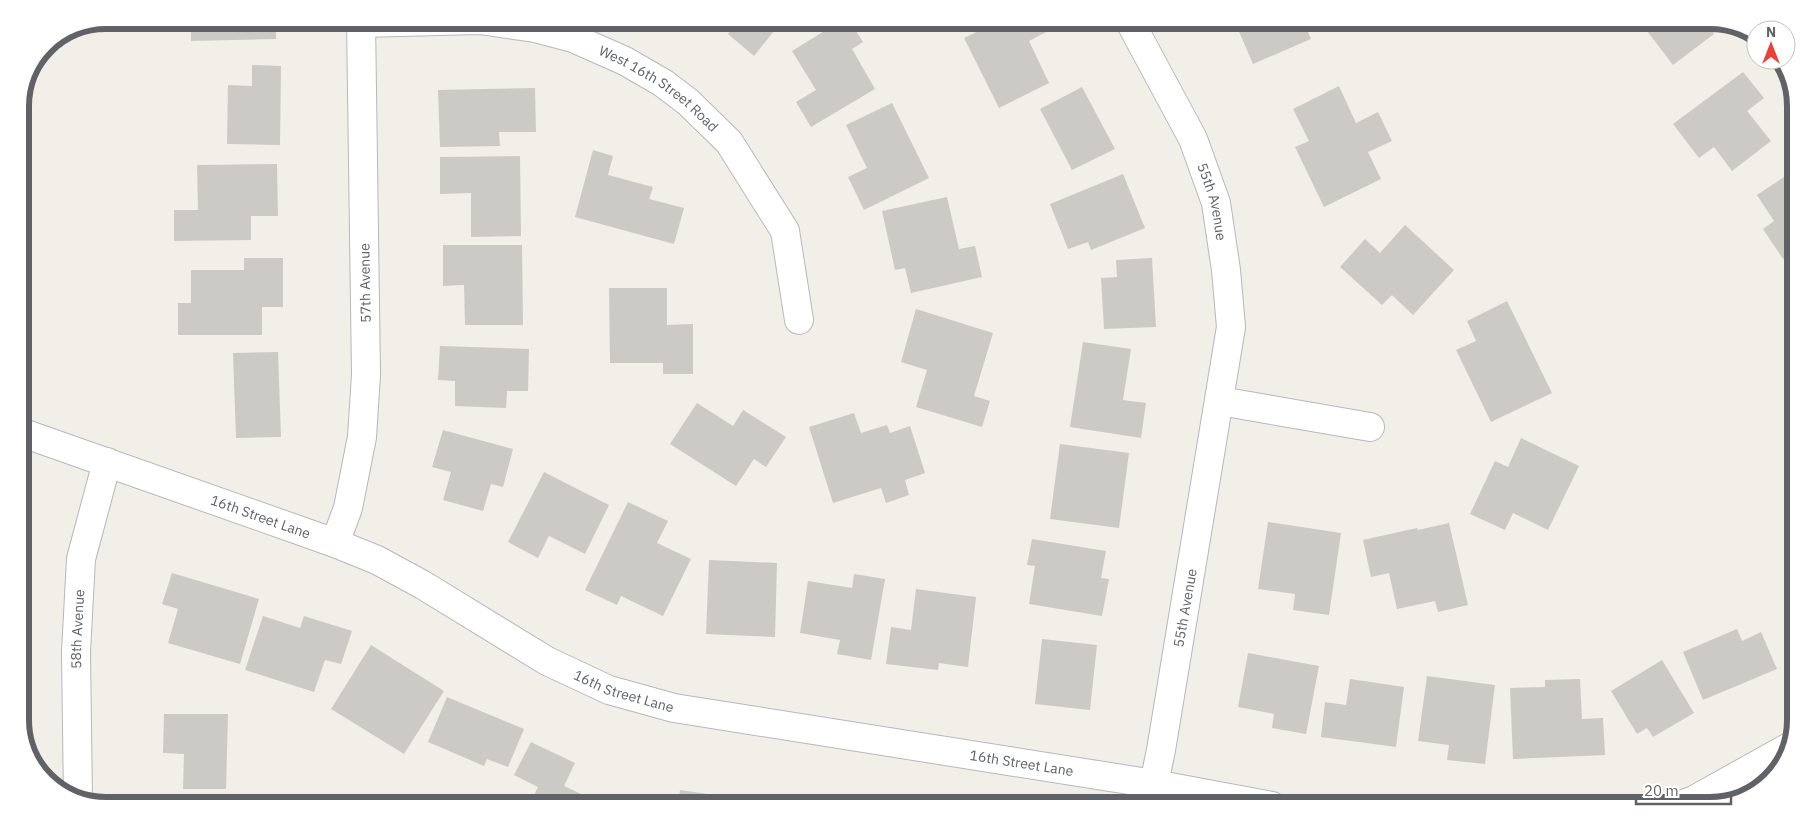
<svg xmlns="http://www.w3.org/2000/svg" width="1816" height="826" viewBox="0 0 1816 826" font-family="'IBM Plex Sans',sans-serif">
	<style>
		.building { fill: #cccac5 }
		.lines { fill: none; stroke-linecap: round; stroke-linejoin: round }
		.street-casing { stroke: #b5b8bc; stroke-width: 30 }
		.street { stroke: #fff; stroke-width: 28 }
		.labels { text-anchor: middle; dominant-baseline: central; stroke-width: 5; stroke-linejoin: round; paint-order: stroke }
		.street-label { font-size: 14px; fill: #5f6368; stroke: #fff }
		.rim { fill: none; stroke: #5f6368; stroke-width: 6 }
	</style>
	<rect width="100%" height="100%" fill="#f1efe8"/>
	<path class="building" d="M191,20H276V39L191,41Z
		M740,20H783L754,56L728,34Z
		M842,20H849L863,42L852,49L875,89L811,127L796,102L816,90L792,51Z
		M1001,20H1045L1050,30L1029,41L1049,83L999,108L964,38Z
		M1222,20H1303L1311,39L1253,64L1237,27L1227,32Z
		M1654,20H1703L1714,34L1673,65L1644,27Z
		M252,65L281,66L280,145L227,144L228,85L252,86Z
		M1743,72L1764,98L1747,111L1771,141L1732,171L1714,147L1699,158L1673,124Z
		M1339,86L1356,123L1378,112L1392,141L1368,152L1381,179L1324,207L1295,147L1309,141L1293,109Z
		M1082,87L1115,149L1072,170L1040,109Z
		M535,88L536,132H499L500,146L440,147L438,90Z
		M892,103L929,178L864,210L848,177L867,168L846,125Z
		M593,150L613,156L608,175L653,187L649,199L684,208L674,244L575,217Z
		M520,156L521,236L471,237V193L440,194V157Z
		M277,164L278,216H251V240L174,241V210H198L197,165Z
		M1796,169V250L1783,259L1763,229L1774,221L1757,195Z
		M1123,174L1145,228L1091,250L1088,242L1068,249L1050,204Z
		M947,197L959,249L975,246L982,277L911,293L905,268L895,270L882,211Z
		M1405,225L1454,270L1413,315L1392,295L1382,305L1340,267L1365,239L1380,253Z
		M443,245H522L523,325H465L464,285L443,286Z
		M244,258H283V307H262V335H178V303H191V270H244Z
		M1152,258L1156,327L1104,329L1101,278L1117,277L1116,260Z
		M609,288H667V325L693,324V374H663V363H610Z
		M1507,301L1552,393L1491,422L1456,350L1476,341L1467,321Z
		M916,309L993,333L974,396L990,401L982,427L916,407L927,370L901,362Z
		M1083,342L1131,349L1123,400L1146,403L1141,438L1070,427Z
		M440,346L529,349L528,391H507L506,408L455,406V381L438,380Z
		M278,352L281,437L236,438L233,353Z
		M697,403L733,426L743,410L786,437L766,467L754,459L736,486L670,444Z
		M854,413L861,433L887,425L890,433L910,426L925,473L905,480L909,495L886,503L881,488L833,503L809,427Z
		M443,430L513,449L503,487L491,484L483,511L443,500L451,472L432,467Z
		M1521,438L1579,466L1548,530L1513,513L1505,530L1470,514L1495,461L1508,467Z
		M1060,444L1129,453L1119,528L1050,519Z
		M544,472L609,505L585,554L549,536L538,558L508,542Z
		M628,502L668,521L657,543L691,559L663,616L621,596L617,605L585,590Z
		M1268,522L1341,533L1329,615L1293,610L1295,594L1258,589Z
		M1449,523L1468,605L1438,612L1435,601L1397,609L1389,573L1371,577L1363,540L1417,528L1418,530Z
		M1032,539L1106,551L1101,578L1109,579L1102,616L1029,604L1035,566L1027,565Z
		M709,560L777,563L775,637L706,634Z
		M172,573L259,599L240,664L168,643L178,609L162,604Z
		M854,574L885,579L871,660L837,654L840,640L800,633L808,581L852,588Z
		M916,589L976,597L968,667L939,663L938,670L886,664L891,627L911,630Z
		M263,616L300,628L304,616L352,631L341,664L325,660L314,692L245,670Z
		M1737,629L1742,641L1761,632L1777,669L1703,700L1683,652Z
		M1042,639L1097,645L1090,710L1035,704Z
		M371,645L444,691L404,754L331,709Z
		M1248,653L1319,666L1306,734L1272,728L1274,714L1238,707Z
		M1662,660L1694,713L1653,737L1647,728L1637,734L1611,691Z
		M1427,676L1495,685L1485,764L1447,760L1449,745L1418,741Z
		M1350,679L1404,687L1396,747L1321,737L1325,702L1346,705Z
		M1580,679L1582,719L1603,718L1605,755L1513,759L1510,688L1545,687V680Z
		M447,697L524,729L508,767L487,759L484,766L428,742Z
		M164,714H228L226,789H183L184,754L163,753Z
		M531,742L575,763L564,786L596,801L594,806H529L538,787L514,775Z
		M680,790L715,795L714,806H678Z"/>
	<g class="lines">
		<g class="street-casing">
			<g id="street">
				<path id="s1" d="M1129,20L1193,139L1216,203L1226,270L1231,327L1161,750L1154,784"/>
				<path id="s2" d="M361,23L480,20L535,28L573,38L625,61L663,83L688,102L729,142L785,231L799,320"/>
				<path d="M1220,401L1370,427"/>
				<path id="s3" d="M20,432L335,543L377,560L423,585L547,661L609,690L674,708L1154,784L1272,806"/>
				<path d="M335,543L348,508L362,437L366,375L361,20"/>
				<path id="s4" d="M78,800L76,652L81,559L107,462"/>
				<path d="M1678,806L1694,800L1791,746"/>
			</g>
		</g>
		<use href="#street" class="street"/>
	</g>
	<g class="labels">
		<g class="street-label">
			<text stroke="none"><textPath href="#s2" startOffset="314">West 16th Street Road</textPath></text>
			<text stroke="none"><textPath href="#s1" startOffset="201">55th Avenue</textPath></text>
			<text transform="translate(365 283) rotate(-91)">57th Avenue</text>
			<text stroke="none"><textPath href="#s3" startOffset="255">16th Street Lane</textPath></text>
			<text transform="translate(1185 608) rotate(-80)">55th Avenue</text>
			<text stroke="none"><textPath href="#s4" startOffset="171">58th Avenue</textPath></text>
			<text stroke="none"><textPath href="#s3" startOffset="660">16th Street Lane</textPath></text>
			<text stroke="none"><textPath href="#s3" startOffset="1065">16th Street Lane</textPath></text>
		</g>
	</g>
	<path d="M0 0H1816V826H0ZM106 29H1710A77 77 0 0 1 1787 106V720A77 77 0 0 1 1710 797H106A77 77 0 0 1 29 720V106A77 77 0 0 1 106 29Z" fill="#fff" fill-rule="evenodd"/>
	<path class="rim" d="M106 29H1710A77 77 0 0 1 1787 106V720A77 77 0 0 1 1710 797H106A77 77 0 0 1 29 720V106A77 77 0 0 1 106 29Z"/>
	<g transform="translate(1771 45)"><circle r="24" fill="#ffffff" stroke="#bfc1c3"/>
	<path d="M0-4L9 19L0 12L-9 19Z" fill="#ea4335"/>
	<text y="-8" font-size="14" font-weight="bold" text-anchor="middle" fill="#5f6368">N</text>
	</g>
	<path d="M1636 796v8h95v-8" fill="none" stroke="#5f6368" stroke-width="2.5"/>
	<text x="1644" y="796" font-size="15" fill="#5f6368" stroke="#ffffff" stroke-width="4" paint-order="stroke">20 m</text>
</svg>
